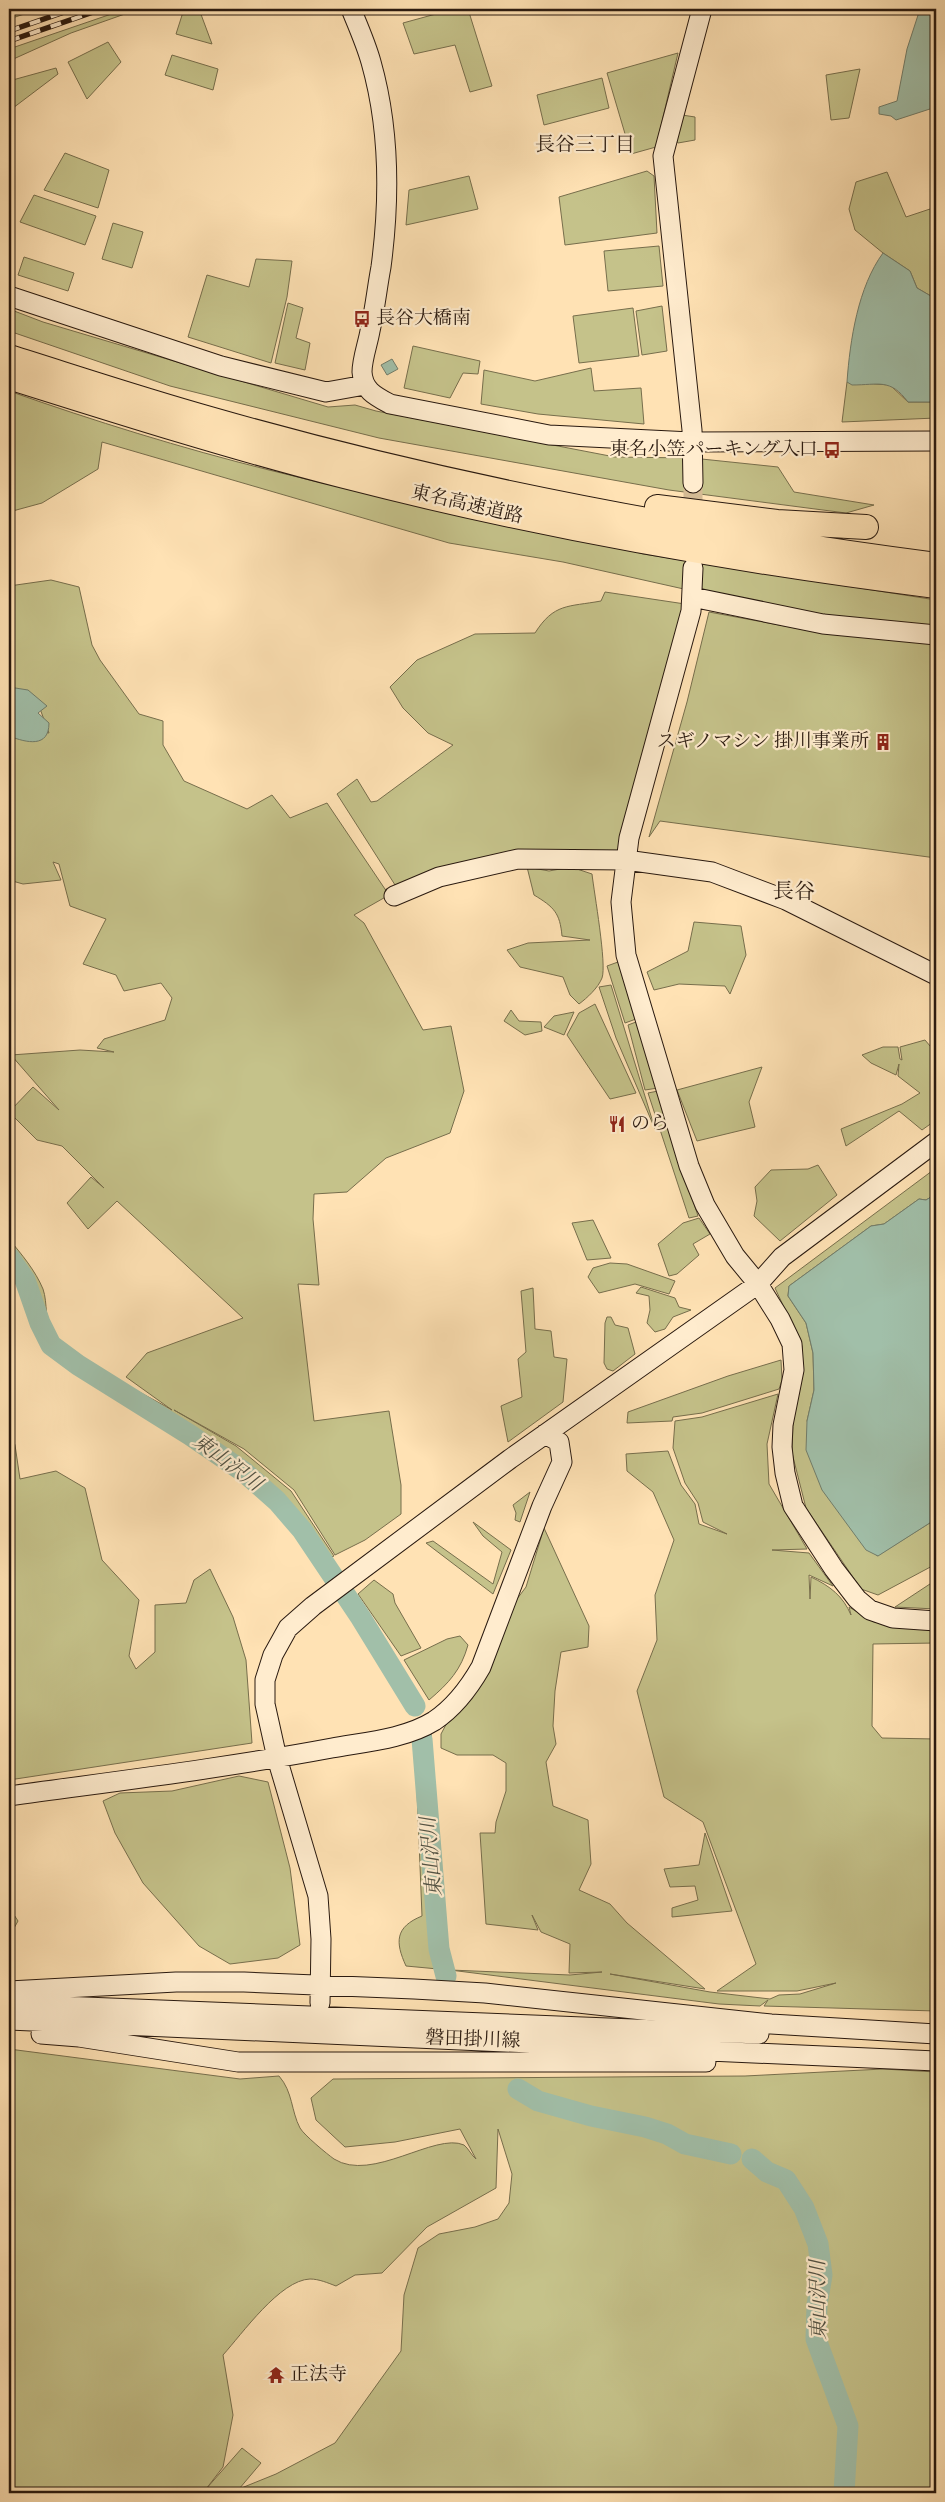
<svg xmlns="http://www.w3.org/2000/svg" width="945" height="2502" viewBox="0 0 945 2502" font-family="'IM FELL English','Noto Serif JP',serif">
	<style>
		.green { fill: #c5c28a; stroke: #776e4c; fill-rule: evenodd }
		.water { fill: #a1bfa9; stroke: #717d6b }
		.lines { fill: none; stroke-linecap: round; stroke-linejoin: round }
		.river { stroke: #a1bfa9; stroke-width: 21 }
		.secondary-tunnel { stroke: #d4ba93; stroke-width: 19; stroke-dasharray: 19 9; stroke-linecap: butt }
		.secondary-casing { stroke: #29190f; stroke-width: 21 }
		.highway-casing { stroke: #29190f; stroke-width: 26 }
		.secondary { stroke: #ffecce; stroke-width: 19 }
		.highway { stroke: #ffe2b4; stroke-width: 24 }
		.rail-casing { stroke: #29190f; stroke-width: 5.5 }
		.rail { stroke: #ffecce; stroke-width: 4; stroke-dasharray: 11; stroke-linecap: butt }
		.labels { text-anchor: middle; dominant-baseline: central; stroke-width: 4.5; stroke-linejoin: round; paint-order: stroke }
		.poi-label { font-size: 19px; fill: #29190f; stroke: #ffecce; text-anchor: start }
		.street-label { font-size: 19px; fill: #29190f; stroke: #ffecce }
		.neighbourhood-label { font-size: 20px; fill: #29190f; stroke: #ffecce }
		.water-label { font-size: 20px; font-style: italic; fill: #535345; stroke: #ffecce }
		.quarter-label { font-size: 21px; fill: #29190f; stroke: #ffecce }
	</style>
	<rect width="100%" height="100%" fill="#ffe2b4"/>
	<filter id="stains"><feTurbulence type="fractalNoise" baseFrequency=".004" numOctaves="4"/><feColorMatrix values="0 0 0 0 .2 0 0 0 0 .09 0 0 0 0 .02 0 0 0 .5 -.17"/></filter>
	<radialGradient id="worn" r=".72"><stop offset=".6" stop-color="#630" stop-opacity="0"/><stop offset="1" stop-color="#630" stop-opacity=".3"/></radialGradient>
	<path class="green" d="M9,9H40L9,19Z
		M126,9H139L71,33L9,61V49Z
		M184,9H199L212,44L176,34Z
		M454,9H468L492,86L470,92L455,45L414,54L403,23Z
		M108,42L121,62L87,99L68,62Z
		M678,53L656,147L631,154L607,73Z
		M172,55L218,69L213,90L165,75Z
		M56,68L58,74L9,111V81Z
		M860,69L849,118L831,120L826,75Z
		M602,78L609,108L544,125L537,95Z
		M682,115L695,117V140L678,143L676,140Z
		M65,153L109,170L98,208L44,190Z
		M647,171L654,176L657,233L565,245L559,197Z
		M887,172L906,217L936,207V299L917,288L910,271L883,253L855,230L849,209L856,182Z
		M469,176L478,209L406,225L409,190Z
		M34,195L96,216L85,245L20,222Z
		M113,223L143,232L132,268L102,259Z
		M659,246L663,286L608,291L604,251Z
		M24,257L74,273L68,291L18,275Z
		M256,259L292,261L287,297L271,363L188,337L207,275L249,287Z
		M288,303L303,308L296,338L310,343L305,370L275,363Z
		M662,306L667,351L642,355L636,311Z
		M633,308L639,356L579,363L573,316Z
		M9,309L43,322L328,407L355,405L376,411L615,457L692,458L778,467L794,492L874,505L846,513L669,490L379,438L170,386L9,331Z
		M413,346L480,361L478,374L463,373L450,398L404,388Z
		M591,368L594,391L641,388L644,424L538,414L481,404L484,370L535,381Z
		M847,382L890,385L908,402H936V418L842,422Z
		M9,391C94,421 181,448 269,470C384,499 500,521 616,546L643,554L936,600V629L800,615L563,562L449,543L102,442L98,469L42,503L9,512Z
		M51,580L79,587L92,645L100,660L139,714L163,721V745L184,781L247,809L272,795L290,818L327,803L389,895L354,915L364,923L423,1030L451,1026L464,1091L450,1133L386,1158L347,1192L314,1194L313,1219L319,1285L298,1284L314,1421L389,1411L401,1485V1514L365,1540L335,1555L294,1490L244,1449L174,1410L236,1446L291,1491L334,1556L316,1563L294,1530L254,1485L188,1436L110,1392L48,1351L38,1336L26,1298L18,1281L9,1269V1239C22,1255 35,1270 43,1289C48,1303 44,1322 53,1334C74,1360 141,1392 172,1410L126,1377L147,1353L243,1318L117,1201L88,1229L67,1203L91,1177L104,1188L62,1146L37,1140L9,1112L33,1087L59,1110L11,1055L80,1050L114,1052L97,1048L104,1039L165,1020L172,998L161,983L124,991L116,975L83,964L106,919L70,906L59,864L53,862L61,880L23,884L9,880V724L49,733L36,698L9,687V586Z
		M605,592L685,604L622,856L519,855L397,888L337,794L357,779L371,802L377,801L453,745L428,733L403,708L390,687L417,660L475,634L535,633C554,603 568,607 601,601Z
		M709,612L817,632L936,644V858L660,821L649,837L687,702Z
		M527,867L549,871L571,867L592,874C594,892 607,965 602,978C598,988 587,998 579,1004L570,995L563,977L520,967L507,950L528,943L590,940L562,936C560,913 554,907 534,895Z
		M694,922L741,926L746,955L730,994L725,986L679,984L654,990L647,972L688,951Z
		M618,962L636,1019L625,1023L607,966Z
		M611,985L655,1129L616,1038L599,987Z
		M595,1004L636,1093L610,1099L567,1035L579,1013Z
		M511,1010L519,1021L541,1022L542,1031L525,1035L504,1021Z
		M574,1012L564,1035L544,1027L554,1016Z
		M636,1022L658,1088L645,1090L628,1025Z
		M925,1040L936,1053V1120L922,1130L899,1111L846,1146L841,1129L902,1104L920,1093L898,1076L899,1064L896,1075L871,1063L862,1055L883,1047H898L900,1059L902,1060L900,1047Z
		M762,1067L749,1102L755,1127L697,1141L677,1090Z
		M658,1091L698,1216L689,1218L648,1093Z
		M818,1165L837,1195L780,1241L754,1216L757,1201L755,1187L771,1170L808,1169Z
		M936,1168V1194L926,1200L919,1199L884,1224L871,1226L789,1286L788,1296L806,1323L813,1353L814,1390L807,1421L877,1556L936,1519V1564L878,1595L861,1589L806,1508L792,1453L793,1423L803,1373L802,1346L775,1288Z
		M699,1218L710,1234L693,1244L699,1255L677,1274L669,1276L658,1244L683,1223Z
		M593,1220L611,1258L587,1260L572,1223Z
		M610,1263L627,1264L675,1281L669,1294L635,1284L599,1293L588,1277L593,1268Z
		M641,1287L675,1298L679,1307L691,1310L673,1317L665,1329L655,1332L647,1323L650,1310L649,1296L636,1293Z
		M533,1288L535,1329L551,1331L554,1357L567,1359L563,1402L508,1442L501,1406L522,1397L518,1359L526,1352L521,1291Z
		M607,1317H611L615,1325L628,1328L635,1354L613,1371L607,1369L604,1363L605,1323Z
		M781,1360L782,1380L779,1389L702,1413L673,1417L672,1421L627,1423L628,1412L728,1376Z
		M778,1394L767,1444L769,1484L807,1549L772,1550L809,1553L833,1586L809,1575L810,1599L811,1577C830,1586 843,1596 851,1615L849,1607L874,1622L936,1629V1643L873,1644L872,1726L882,1738L936,1739V2011L764,2006L768,2000L760,2006L719,2004L450,1970L570,1975L602,1972L569,1973L570,1944L541,1932L532,1915L538,1930L486,1924L480,1833H495L496,1822L506,1791V1763L493,1755H457L441,1748V1734L502,1619L526,1587L544,1528L589,1626L588,1647L561,1652L555,1691L553,1726L556,1744L546,1762L553,1806L588,1820L591,1864L579,1890L610,1904L627,1923L705,1989L610,1974L710,1992L770,1999L779,1995L800,1994L836,1983L797,1991H717L756,1964L703,1822L664,1797L637,1691L657,1640L655,1595L674,1540L653,1492L627,1471L626,1454L668,1451L681,1485L695,1504L699,1524L727,1534L703,1522L698,1503L685,1483L673,1448L675,1421L702,1417Z
		M9,1428L15,1445L20,1479L56,1471L85,1488L102,1560L139,1600L129,1656L136,1669L155,1652V1605L186,1603L194,1580L210,1569L233,1617L246,1660L252,1743L9,1780Z
		M530,1492L520,1522L515,1520L516,1513L513,1505Z
		M473,1522L511,1550L493,1594L426,1543L433,1541L493,1584L502,1552L483,1536Z
		M374,1580L393,1594L395,1603L421,1648L401,1656L358,1594Z
		M936,1580V1609L895,1607Z
		M460,1636L468,1645C461,1670 449,1683 429,1700L404,1660L447,1639Z
		M431,1734L438,1892L445,1960L438,1969L406,1966C395,1942 395,1927 422,1916L415,1741Z
		M239,1776L268,1782L290,1868L300,1945L278,1958L230,1964L199,1946L143,1883L115,1833L103,1801L120,1793L172,1791Z
		M705,1833L732,1911L672,1917V1908L698,1900L695,1886L670,1887L664,1869L699,1865Z
		M9,1907L18,1921L9,1937Z
		M9,2049L240,2079L279,2076C293,2092 291,2111 300,2128C304,2135 327,2154 334,2159C372,2183 435,2132 464,2145C468,2148 472,2156 476,2159L460,2129L395,2142L345,2147L316,2120L311,2098L333,2079L745,2076L883,2069L936,2072V2493H9ZM536,2099L612,2123V2124L588,2118ZM498,2129L512,2174L509,2203L498,2219L475,2227L439,2234L418,2248L404,2295L401,2351L335,2443L276,2474L239,2489L261,2463L242,2448L206,2489L223,2467L233,2415L223,2355C242,2334 280,2280 310,2279C319,2279 328,2283 336,2286L355,2275L382,2273L427,2227L496,2188Z"/>
	<path class="water" d="M920,9H936V107L896,120L891,116L879,114V107L897,101L907,49Z
		M883,253L910,271L917,288L936,299V402H908C890,378 879,385 852,385L847,382C850,340 858,287 883,253Z
		M392,359L398,369L387,375L381,365Z
		M9,687L28,690L47,706L38,713L49,723C49,748 27,743 9,736Z
		M936,1194V1519L878,1556L866,1550L822,1490L806,1450L807,1421L814,1390L813,1353L806,1323L788,1296L789,1286L871,1226L884,1224L919,1199L926,1200Z"/>
	<g class="lines">
		<path class="river" d="M9,1257L25,1280L40,1323L51,1345L78,1365L190,1435L244,1472L277,1501L302,1530L361,1618L415,1706
			M422,1739L439,1949L446,1976
			M518,2089L538,2101L591,2116L645,2127L667,2134L685,2144L731,2154
			M752,2159L767,2172L786,2180L804,2208L818,2244L822,2275L817,2305L816,2339L848,2426L844,2493"/>
		<path class="secondary-tunnel" d="M693,483V525"/>
		<g class="secondary-casing">
			<path id="secondary" d="M351,9C358,26 366,44 371,62C390,129 390,199 381,267C377,288 375,309 370,331C368,343 362,359 362,372C363,390 375,396 390,404L549,435L691,442L936,441
				M9,296L221,366L326,392L365,385
				M693,483L692,430L663,156L702,9
				M693,568L691,611L629,838L621,902L626,955L689,1166L705,1205L735,1256L758,1284L780,1319L792,1344L794,1370L783,1425L782,1447L785,1473L793,1506L834,1569L857,1599L870,1610L893,1618L936,1621
				M692,597L823,624L936,635
				M394,896L439,877L518,859L626,860L712,872L786,900L936,975
				M9,1796C117,1781 225,1768 332,1748C365,1742 405,1739 434,1721C455,1707 469,1688 481,1667L542,1506L562,1462L559,1442L545,1434
				M9,1991L176,1982H244L414,1989L485,1993L771,2024L936,2034
				M320,2003L321,1939L318,1896L277,1758L265,1704V1680L273,1655L288,1628L313,1606L510,1459L758,1284L782,1257L936,1142
				M9,2004L759,2034
				M9,2020L936,2061
				M41,2034L79,2037L238,2062H706"/>
		</g>
		<g class="highway-casing">
			<path id="highway" d="M9,357C76,378 142,400 210,419C447,487 691,533 936,565
				M9,377C120,412 231,447 344,476C538,526 737,561 936,586
				M657,507L777,522L866,527"/>
		</g>
		<use href="#secondary" class="secondary"/>
		<use href="#highway" class="highway"/>
		<g class="rail-casing">
			<path id="rail" d="M9,31L73,9
				M9,41L102,9"/>
		</g>
		<use href="#rail" class="rail"/>
	</g>
	<defs>
		<g id="bus-bare" transform="scale(1.35)"><path d="M-5-6H5V4H4V6H2V4H-2V6H-4V4H-5ZM-3.5-4V0h7V-4ZM-3.5 1.2v1.5H-2V1.2ZM2 1.2v1.5H3.5V1.2Z" fill="#8f2418" stroke="#ffecce" stroke-width="2.5" paint-order="stroke"/></g>
		<g id="building-bare" transform="scale(1.35)"><path d="M-4-6H4V6H1V3H-1V6H-4ZM-2.5-4.3h1.7v1.8h-1.7ZM.8-4.3h1.7v1.8H.8ZM-2.5-1h1.7V.8h-1.7ZM.8-1h1.7V.8H.8Z" fill="#8f2418" stroke="#ffecce" stroke-width="2.5" paint-order="stroke"/></g>
		<g id="restaurant-bare" transform="scale(1.35)"><path d="M-5-6h1v4h1v-4h1v4h1v-4h1v5L-1.5 .5V6h-2V.5L-5-1ZM5-6V6H3V1.5H1.5Q1.5-4 5-6Z" fill="#8f2418" stroke="#ffecce" stroke-width="2.5" paint-order="stroke"/></g>
		<g id="temple-bare" transform="scale(1.35)"><path d="M0-6L5-2H3V0L6.5 2.5H4V6H1.5V3h-3V6H-4V2.5H-6.5L-3 0V-2H-5Z" fill="#8f2418" stroke="#ffecce" stroke-width="2.5" paint-order="stroke"/></g>
	</defs>
	<g fill-rule="evenodd">
		<use href="#bus-bare" x="362" y="319"/>
		<use href="#bus-bare" x="832" y="450"/>
		<use href="#building-bare" x="883" y="742"/>
		<use href="#restaurant-bare" x="617" y="1124"/>
		<use href="#temple-bare" x="276" y="2375"/>
	</g>
	<g class="labels">
		<g class="poi-label">
			<text x="376" y="319">長谷大橋南</text>
			<text x="818" y="450" text-anchor="end">東名小笠パーキング入口</text>
			<text x="869" y="742" text-anchor="end">スギノマシン 掛川事業所</text>
			<text x="631" y="1124">のら</text>
			<text x="290" y="2375">正法寺</text>
		</g>
		<g class="street-label">
			<text transform="translate(467 505) rotate(13)">東名高速道路</text>
			<text transform="translate(473 2040) rotate(2)">磐田掛川線</text>
		</g>
		<g class="neighbourhood-label">
			<text x="585" y="145">長谷三丁目</text>
		</g>
		<g class="water-label">
			<text transform="translate(227 1463) rotate(37)">東山沢川</text>
			<text transform="translate(432 1857) rotate(-95)">東山沢川</text>
			<text transform="translate(819 2300) rotate(-91)">東山沢川</text>
		</g>
		<g class="quarter-label">
			<text x="794" y="892">長谷</text>
		</g>
	</g>
	<rect width="945" height="2502" fill="none" stroke="#ffe2b4" stroke-width="30"/>
	<rect x="10" y="10" width="925" height="2482" fill="none" stroke="#29190f" stroke-width="2.5"/>
	<rect x="15" y="15" width="915" height="2472" fill="none" stroke="#29190f"/>
	<rect width="100%" height="100%" filter="url(#stains)"/>
	<rect width="100%" height="100%" fill="url(#worn)"/>
</svg>
